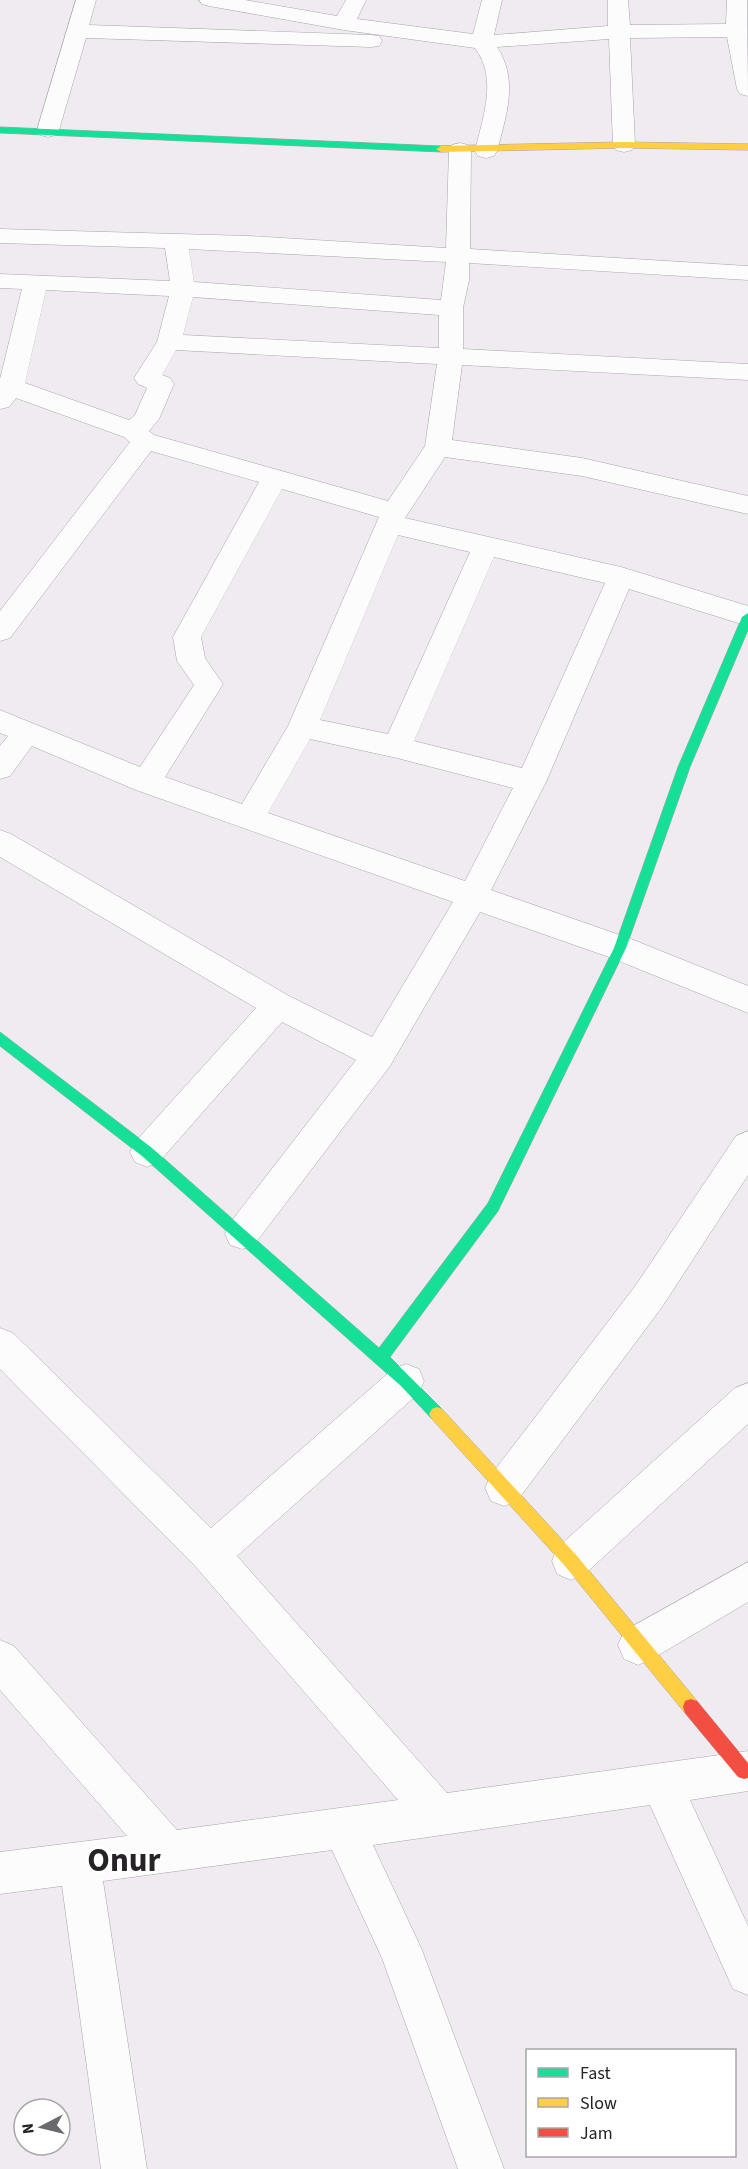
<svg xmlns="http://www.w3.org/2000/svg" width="748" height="2169" viewBox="0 0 748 2169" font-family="'Source Sans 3',sans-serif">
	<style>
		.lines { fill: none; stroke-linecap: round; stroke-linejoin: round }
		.street-casing { stroke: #a7a4a8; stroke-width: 1 }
		.fast-casing { stroke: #a7a4a8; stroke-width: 1 }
		.slow-casing { stroke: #a7a4a8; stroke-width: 1 }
		.jam-casing { stroke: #a7a4a8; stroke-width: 1 }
		.street { fill: #fdfcfd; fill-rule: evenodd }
		.fast { fill: #16e098; fill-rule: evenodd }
		.slow { fill: #ffcf43; fill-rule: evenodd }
		.jam { fill: #f24e42; fill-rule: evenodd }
		.labels { text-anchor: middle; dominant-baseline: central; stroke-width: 6; stroke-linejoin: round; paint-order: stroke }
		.near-district-label { font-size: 33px; font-weight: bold; fill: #262327; stroke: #fff }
	</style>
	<rect width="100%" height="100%" fill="#efebf1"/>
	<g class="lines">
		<g class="street-casing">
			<path id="street" d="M76,0H96L89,25L371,35L379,36L382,41L379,46L371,47L86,38L59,130L56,135L48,137L40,135L37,130Z
				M199,0H245L337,16L346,0H366L357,19L473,34L482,0H502L494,35L608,26V0H628L630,25L726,24L727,0H747L748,96L740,94L737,89L727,37L630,38L635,145L632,150L624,152L616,150L613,145L609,39L497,47C519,80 506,116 497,151L494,156L486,158L478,156L475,151C483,116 498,79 475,48L344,30L209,6L202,4Z
				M460,143L468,145L471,150L470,249L748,266V280L469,263V280L463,308V349L748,364V380L462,365L452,440L582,458L748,496V514L582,476L445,457L405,518L621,567L748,606V626L629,589L546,782L491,890L631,939L748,986V1013L609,957L480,912L390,1066L254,1245L242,1249L230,1245L225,1234L230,1223L356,1060L282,1022L159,1162L147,1167L135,1162L130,1152L135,1142L256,1008L0,857V830L11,834L289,996L372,1037L453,902L136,790L32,746L10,776L0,779V746L8,736L0,733V710L140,767L194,685L177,661L173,637L259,482L151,451L10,638L0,641V611L130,442L124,437L16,398L9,407L0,409V379L22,289L0,288V274L170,281L165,248L0,243V229L249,236L446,248L449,150L452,145ZM189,249L446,262L441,300L194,282ZM46,290L169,296L157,342L134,378L138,384L147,388L135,415L129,420L25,383ZM193,297L439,315V348L183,335ZM176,350L437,364L425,446L388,501L154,435L149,431L159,419L174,384L170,378L162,375ZM282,489L379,517L288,726L242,804L165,777L223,684L205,658L201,637ZM398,535L470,552L388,734L320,720ZM494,557L605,583L522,768L414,741ZM310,739L397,758L513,788L465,881L268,813Z
				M748,1131V1175L662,1307L517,1501L504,1506L491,1501L485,1488L491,1475L636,1285L736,1136Z
				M0,1328L13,1333L211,1528L393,1369L406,1364L419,1369L424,1381L419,1393L237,1556L447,1793L748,1751V1791L690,1800L748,1926V1995L733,1989L650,1805L373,1845L422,1950L504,2169H458L382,1958L332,1850L103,1881L147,2169H101L62,1886L0,1894V1852L127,1836L0,1690V1640L14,1646L177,1830L398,1800L196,1567L0,1369Z
				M748,1383V1424L585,1574L571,1580L557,1574L552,1561L557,1548L735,1388Z
				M748,1562V1602L652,1659L638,1665L624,1659L618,1645L624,1631Z"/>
		</g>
		<g class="fast-casing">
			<path id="fast" d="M0,127L441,146L446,149L441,152L0,133Z
				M748,613V630L690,767L626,948L498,1211L390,1357L442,1409L445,1414L442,1419L437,1421L432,1419L401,1386L142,1156L0,1046V1032L152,1148L379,1348L488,1203L614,948L678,767L742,617Z"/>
		</g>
		<g class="slow-casing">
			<path id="slow" d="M624,142L748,144V150L624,148L441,152L436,149L441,146Z
				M437,1407L442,1409L577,1556L697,1701L699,1707L697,1713L691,1715L685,1713L565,1566L432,1419L429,1414L432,1409Z"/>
		</g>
		<g class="jam-casing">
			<path id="jam" d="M691,1699L697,1701L748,1763V1778L744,1779L738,1777L685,1713L683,1707L685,1701Z"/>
		</g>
		<use href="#street" class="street"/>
		<use href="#fast" class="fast"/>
		<use href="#slow" class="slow"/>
		<use href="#jam" class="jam"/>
	</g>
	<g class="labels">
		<g class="near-district-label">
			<text x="124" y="1860">Onur</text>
		</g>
	</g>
	<rect x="526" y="2049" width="210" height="108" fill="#ffffff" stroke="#a8a7a9" stroke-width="1.5"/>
	<rect x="538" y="2068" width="30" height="9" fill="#16e098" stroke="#a8a7a9" stroke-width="1.5"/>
	<text x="580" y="2079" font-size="18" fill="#262327">Fast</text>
	<rect x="538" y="2098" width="30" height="9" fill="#ffcf43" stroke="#a8a7a9" stroke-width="1.5"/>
	<text x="580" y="2109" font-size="18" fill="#262327">Slow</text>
	<rect x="538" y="2128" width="30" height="9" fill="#f24e42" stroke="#a8a7a9" stroke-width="1.5"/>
	<text x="580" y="2139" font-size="18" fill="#262327">Jam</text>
	<g transform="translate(42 2127) rotate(263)"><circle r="28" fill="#ffffff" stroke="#a8a7a9" stroke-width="1.5"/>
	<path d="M0-4.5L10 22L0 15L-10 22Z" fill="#6c696e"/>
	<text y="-9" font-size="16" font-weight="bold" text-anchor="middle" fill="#262327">N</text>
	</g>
</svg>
